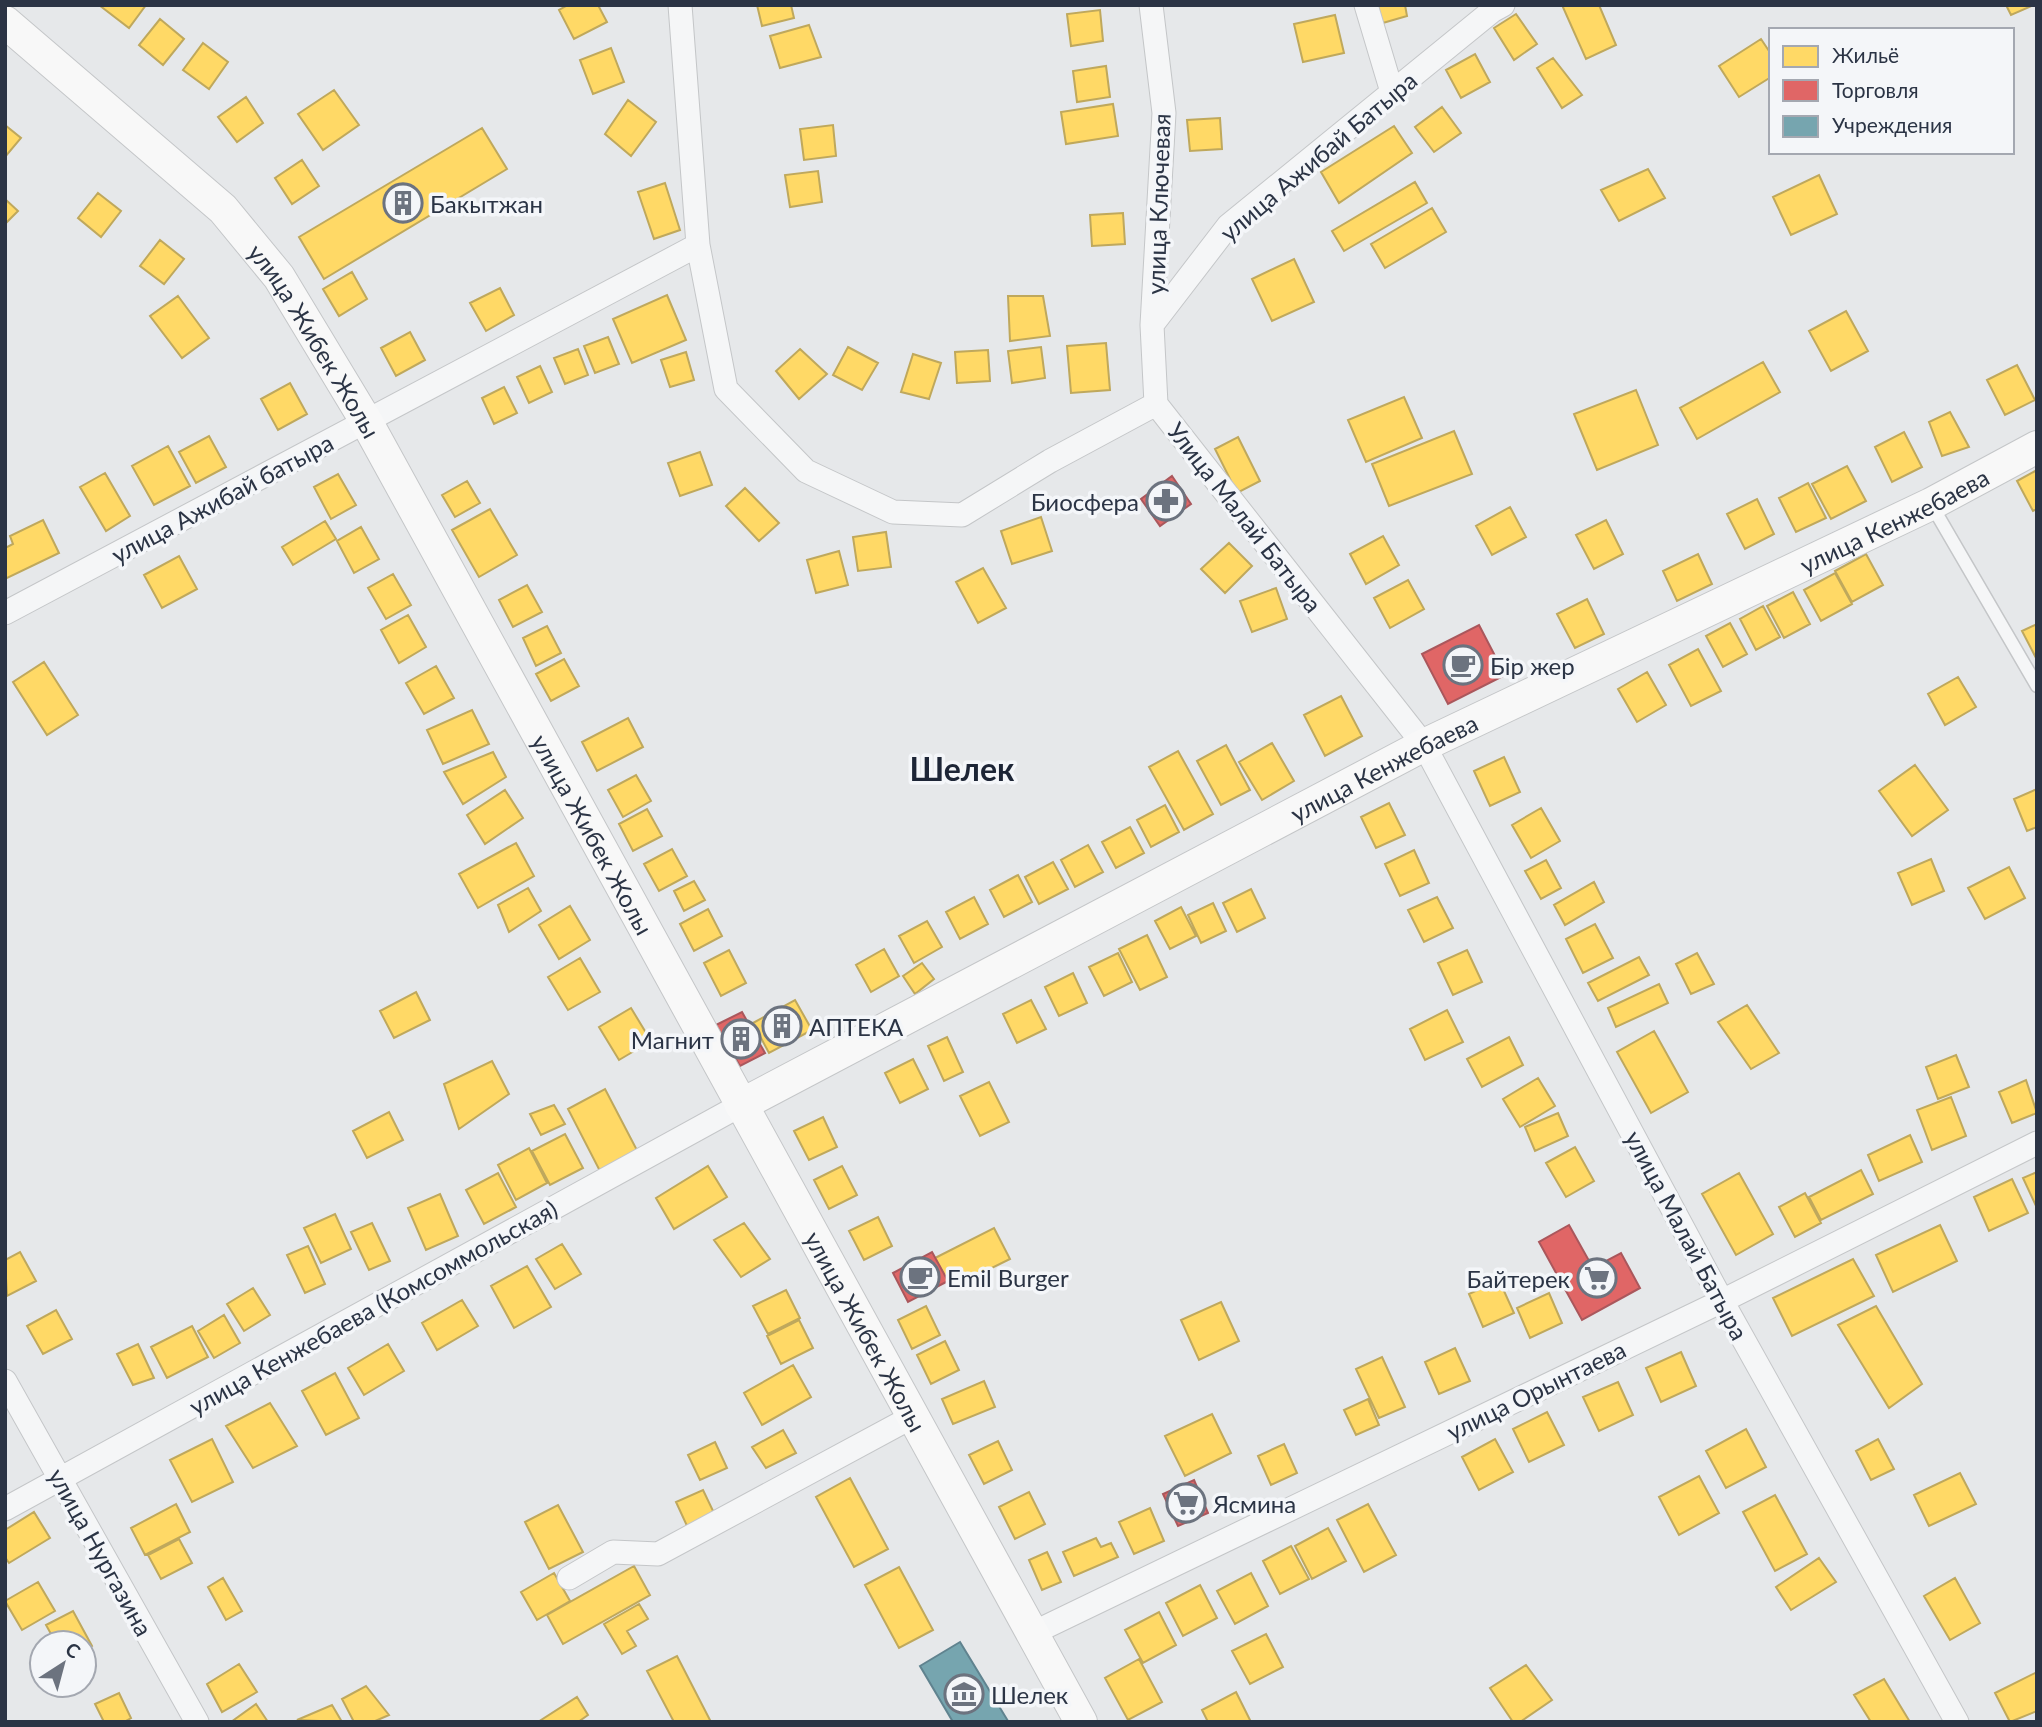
<svg xmlns="http://www.w3.org/2000/svg" width="2042" height="1727" viewBox="0 0 2042 1727" font-family="Lato,sans-serif">
	<style>
		.homes { fill: #ffd966; stroke: #bfa85c; stroke-width: 2 }
		.shops { fill: #e06666; stroke: #aa575c; stroke-width: 2 }
		.public { fill: #76a5af; stroke: #60838f; stroke-width: 2 }
		.lines { fill: none; stroke-linecap: round; stroke-linejoin: round }
		.lane-casing { stroke: #c4c6c8; stroke-width: 15 }
		.street-casing { stroke: #c4c6c8; stroke-width: 25 }
		.secondary-casing { stroke: #c4c6c8; stroke-width: 34 }
		.lane { stroke: #f5f6f7; stroke-width: 12 }
		.street { stroke: #f5f6f7; stroke-width: 23 }
		.secondary { stroke: #f8f8f8; stroke-width: 32 }
		.labels { text-anchor: middle; dominant-baseline: central; stroke-width: 7; stroke-linejoin: round; paint-order: stroke }
		.street-label { font-size: 24px; fill: #2b3445; stroke: #f4f6f9 }
		.poi-label { font-size: 24px; fill: #2b3445; stroke: #f4f6f9; text-anchor: start }
		.district-label { font-size: 32px; font-weight: bold; fill: #1d2536; stroke: #f4f6f9 }
	</style>
	<rect width="100%" height="100%" fill="#e6e8ea"/>
	<path class="homes" d="M99,5H146L129,28Z
		M568,5H598L607,22L574,39L559,10Z
		M757,5H791L794,18L762,26Z
		M1371,5H1405L1407,16L1376,25Z
		M1562,5H1599L1616,45L1586,59Z
		M2006,5H2034L2011,15Z
		M1100,10L1103,41L1071,46L1067,14Z
		M1516,14L1537,44L1514,60L1494,28Z
		M1335,15L1344,53L1303,62L1294,24Z
		M160,19L184,39L163,65L139,45Z
		M809,25L821,57L780,68L770,36Z
		M1761,39L1771,54V77L1739,97L1719,66Z
		M203,43L228,62L209,89L183,70Z
		M611,48L624,82L593,94L580,60Z
		M1475,54L1490,82L1461,98L1446,70Z
		M1553,58L1582,95L1562,108L1537,68Z
		M1106,66L1110,97L1077,102L1073,71Z
		M334,90L359,125L323,150L298,114Z
		M246,97L263,123L237,142L218,117Z
		M628,100L656,122L631,156L605,134Z
		M1113,104L1118,136L1066,144L1061,112Z
		M1442,107L1461,133L1434,152L1415,127Z
		M1220,118L1222,149L1190,151L1187,120Z
		M5,125L21,138L5,157Z
		M833,125L836,156L804,160L800,129Z
		M1394,126L1412,153L1339,203L1321,172Z
		M482,128L507,169L324,279L299,237Z
		M302,160L319,186L292,204L275,178Z
		M1648,169L1665,198L1619,221L1601,190Z
		M818,171L822,202L790,207L785,175Z
		M1819,175L1837,214L1791,235L1773,197Z
		M1415,182L1427,203L1344,251L1332,231Z
		M665,183L680,230L654,239L638,192Z
		M98,193L121,211L101,237L78,218Z
		M5,199L18,211L5,224Z
		M1432,208L1446,232L1385,268L1371,244Z
		M1123,213L1125,244L1092,246L1090,215Z
		M160,240L184,259L164,284L140,266Z
		M1294,259L1314,302L1272,321L1252,279Z
		M352,272L367,299L339,316L323,289Z
		M500,288L514,315L486,331L470,303Z
		M667,295L686,340L632,363L613,319Z
		M178,296L209,338L182,358L150,316Z
		M1008,296H1043L1050,336L1010,341Z
		M1846,311L1868,351L1831,371L1809,331Z
		M410,332L425,360L396,376L381,348Z
		M608,337L619,364L595,373L584,346Z
		M1106,343L1110,390L1071,393L1067,346Z
		M848,347L878,363L862,390L833,375Z
		M1041,347L1045,378L1012,383L1008,351Z
		M578,349L588,375L565,384L554,358Z
		M800,349L827,374L799,399L776,371Z
		M988,350L990,381L957,383L955,352Z
		M686,352L694,380L670,387L661,360Z
		M913,354L941,363L929,399L901,392Z
		M1763,362L1780,392L1697,439L1680,408Z
		M2017,365L2035,400L2005,415L1987,380Z
		M540,366L552,392L529,403L517,377Z
		M290,383L307,414L278,430L261,399Z
		M504,387L517,413L494,424L482,398Z
		M1636,390L1658,445L1597,470L1574,414Z
		M1404,397L1422,438L1366,462L1348,420Z
		M1950,412L1969,447L1942,456L1929,422Z
		M1454,431L1472,474L1389,506L1372,464Z
		M1904,432L1922,467L1892,482L1875,447Z
		M209,436L226,467L196,483L179,452Z
		M1238,437L1260,481L1237,493L1215,449Z
		M168,446L190,486L154,505L132,466Z
		M700,452L712,485L680,496L668,463Z
		M1847,466L1866,501L1831,519L1812,484Z
		M2037,470V509L2033,511L2017,481Z
		M105,473L130,516L106,531L80,487Z
		M338,474L356,505L331,519L314,487Z
		M467,481L480,503L455,517L442,495Z
		M1808,483L1826,518L1796,532L1779,498Z
		M745,488L779,523L759,541L726,506Z
		M1757,499L1774,534L1745,549L1727,514Z
		M1510,507L1526,537L1492,555L1476,526Z
		M490,509L517,555L479,577L452,530Z
		M1041,517L1052,551L1012,564L1001,531Z
		M43,520L59,553L5,579V548L13,544L10,536Z
		M1606,520L1623,554L1594,569L1576,535Z
		M325,521L336,539L293,565L282,547Z
		M361,527L379,559L354,573L337,541Z
		M886,532L891,567L858,571L853,537Z
		M1383,536L1399,565L1366,584L1350,554Z
		M1229,543L1252,566L1225,593L1201,569Z
		M839,551L848,585L816,593L807,560Z
		M1698,554L1712,584L1677,601L1663,571Z
		M1866,554L1883,585L1852,602L1835,571Z
		M179,556L197,589L162,608L144,575Z
		M983,568L1006,608L978,623L956,582Z
		M1835,573L1852,604L1821,621L1804,590Z
		M393,574L411,605L386,619L368,588Z
		M1408,580L1424,609L1390,628L1374,598Z
		M527,585L542,612L513,627L499,600Z
		M1276,588L1287,619L1252,632L1240,601Z
		M1793,592L1810,624L1784,638L1767,606Z
		M1587,599L1604,634L1575,648L1557,614Z
		M1763,606L1780,637L1756,650L1740,619Z
		M408,615L426,647L399,663L381,630Z
		M1730,623L1747,654L1723,667L1706,636Z
		M2037,624V658H2036L2022,631Z
		M547,626L561,653L536,666L523,638Z
		M1698,649L1721,691L1691,706L1669,665Z
		M564,659L579,686L551,701L536,674Z
		M44,662L78,715L47,735L13,682Z
		M436,666L454,698L424,714L406,683Z
		M1647,672L1666,705L1637,722L1618,689Z
		M1958,677L1976,707L1945,725L1928,694Z
		M1341,696L1362,736L1325,756L1304,715Z
		M472,710L489,744L443,764L427,730Z
		M628,718L643,747L597,771L582,742Z
		M1272,743L1294,781L1262,800L1239,762Z
		M1226,745L1250,790L1221,805L1197,761Z
		M1178,751L1213,814L1184,830L1149,767Z
		M493,752L506,777L463,804L444,772Z
		M1504,757L1520,792L1490,806L1474,771Z
		M1915,765L1948,810L1912,836L1879,791Z
		M636,775L651,801L623,817L608,790Z
		M2037,789V827L2027,831L2014,799Z
		M505,790L523,818L485,844L467,815Z
		M1389,803L1405,835L1376,848L1361,817Z
		M1165,805L1179,832L1151,847L1137,820Z
		M1541,808L1560,841L1531,858L1512,825Z
		M647,809L662,836L633,851L619,824Z
		M1130,827L1144,853L1116,868L1102,842Z
		M516,843L534,876L478,908L459,874Z
		M1088,845L1103,872L1075,887L1061,860Z
		M672,849L687,876L659,891L644,864Z
		M1414,850L1429,883L1400,896L1385,864Z
		M1931,859L1944,891L1912,905L1898,873Z
		M1546,860L1561,888L1541,899L1525,871Z
		M1053,862L1068,889L1039,904L1025,877Z
		M2009,867L2025,898L1985,919L1968,888Z
		M1018,875L1032,902L1004,917L990,890Z
		M694,881L705,900L684,911L674,891Z
		M1594,882L1604,902L1565,925L1554,905Z
		M528,888L541,911L509,932L498,905Z
		M1251,889L1265,918L1237,932L1223,903Z
		M974,897L988,924L960,939L946,912Z
		M1437,897L1453,928L1424,942L1408,910Z
		M1213,903L1226,931L1201,943L1188,915Z
		M570,906L590,940L559,959L539,925Z
		M1181,907L1196,936L1170,949L1155,921Z
		M708,909L722,936L694,951L680,924Z
		M927,921L942,947L914,963L899,936Z
		M1595,924L1613,958L1583,973L1566,939Z
		M1147,935L1167,977L1140,990L1119,949Z
		M884,949L899,976L871,992L856,965Z
		M729,950L746,983L721,996L704,963Z
		M1467,950L1482,982L1453,995L1438,963Z
		M1118,953L1132,982L1104,996L1089,967Z
		M1697,953L1714,984L1691,994L1676,964Z
		M1639,957L1649,975L1598,1001L1588,983Z
		M580,958L600,992L568,1010L548,977Z
		M922,963L934,979L915,994L903,976Z
		M1073,973L1087,1003L1059,1016L1045,987Z
		M1659,984L1668,1003L1616,1027L1608,1008Z
		M416,992L430,1020L394,1038L380,1011Z
		M795,1000L812,1030L769,1053L753,1023Z
		M1031,1000L1046,1029L1017,1043L1003,1014Z
		M1747,1005L1779,1053L1751,1069L1718,1022Z
		M631,1008L651,1041L619,1060L599,1027Z
		M1447,1010L1463,1042L1425,1060L1410,1029Z
		M1654,1031L1688,1092L1651,1113L1617,1052Z
		M947,1037L963,1072L944,1081L928,1046Z
		M1509,1037L1523,1065L1482,1087L1467,1059Z
		M1956,1055L1969,1087L1938,1099L1926,1067Z
		M913,1059L928,1089L900,1103L885,1073Z
		M492,1061L509,1094L459,1129L444,1084Z
		M1538,1078L1555,1106L1520,1127L1503,1099Z
		M2026,1080L2037,1113L2012,1123L1999,1092Z
		M989,1082L1009,1122L980,1136L960,1096Z
		M605,1089L640,1156L602,1175L568,1109Z
		M1951,1097L1966,1136L1932,1150L1917,1110Z
		M554,1105L565,1124L541,1135L530,1114Z
		M389,1112L403,1140L367,1158L353,1131Z
		M1558,1113L1568,1136L1535,1151L1525,1127Z
		M823,1117L837,1147L809,1160L794,1131Z
		M565,1134L583,1168L550,1185L532,1151Z
		M1910,1135L1922,1162L1879,1181L1868,1155Z
		M1575,1147L1594,1181L1566,1197L1546,1163Z
		M529,1148L547,1183L516,1200L498,1165Z
		M708,1166L727,1197L674,1229L656,1198Z
		M842,1166L857,1195L829,1209L814,1180Z
		M1861,1170L1873,1194L1821,1220L1809,1197Z
		M2037,1172V1208L2023,1178Z
		M498,1173L516,1207L484,1224L466,1190Z
		M1739,1173L1773,1234L1736,1255L1702,1194Z
		M2012,1179L2028,1213L1989,1231L1974,1197Z
		M1805,1193L1821,1223L1795,1237L1779,1207Z
		M440,1194L458,1236L426,1250L408,1208Z
		M335,1214L351,1249L321,1263L304,1228Z
		M878,1217L892,1246L864,1260L849,1231Z
		M372,1223L390,1261L369,1270L351,1232Z
		M744,1223L770,1259L741,1277L714,1240Z
		M1940,1225L1957,1261L1893,1292L1876,1255Z
		M994,1228L1010,1259L951,1288L935,1258Z
		M562,1244L581,1274L555,1289L536,1259Z
		M308,1246L325,1284L305,1293L287,1255Z
		M20,1252L36,1281L7,1296L5,1260Z
		M1853,1259L1874,1296L1792,1336L1773,1298Z
		M527,1266L551,1307L514,1328L491,1286Z
		M1499,1280L1514,1313L1483,1327L1469,1294Z
		M253,1288L270,1315L244,1331L227,1304Z
		M786,1290L800,1318L768,1334L753,1306Z
		M1549,1293L1562,1323L1530,1338L1517,1308Z
		M462,1300L478,1326L437,1350L422,1323Z
		M1221,1302L1239,1341L1199,1360L1181,1320Z
		M926,1306L940,1335L912,1349L898,1320Z
		M1876,1306L1922,1384L1889,1408L1838,1325Z
		M56,1310L72,1339L43,1354L27,1326Z
		M224,1315L240,1343L214,1358L198,1331Z
		M799,1320L813,1348L781,1364L767,1336Z
		M192,1326L208,1357L167,1378L151,1347Z
		M945,1341L959,1370L931,1384L917,1355Z
		M138,1344L154,1378L133,1385L117,1354Z
		M388,1344L404,1371L364,1395L348,1368Z
		M1455,1348L1470,1381L1439,1394L1425,1362Z
		M1681,1352L1696,1386L1661,1402L1646,1368Z
		M1382,1357L1405,1407L1379,1418L1356,1369Z
		M793,1365L811,1397L762,1425L744,1393Z
		M335,1373L359,1418L326,1435L302,1391Z
		M984,1381L995,1407L953,1424L942,1399Z
		M1618,1382L1633,1415L1599,1431L1583,1397Z
		M1368,1399L1379,1425L1356,1435L1344,1410Z
		M270,1403L297,1446L253,1468L226,1426Z
		M1547,1412L1564,1445L1529,1462L1513,1429Z
		M1212,1414L1231,1453L1185,1476L1165,1436Z
		M1746,1429L1766,1467L1726,1488L1706,1451Z
		M783,1430L796,1453L766,1468L752,1447Z
		M212,1439L233,1482L192,1502L170,1460Z
		M1495,1439L1513,1472L1479,1490L1462,1457Z
		M1878,1439L1894,1469L1871,1480L1856,1451Z
		M998,1441L1012,1470L984,1484L969,1455Z
		M715,1442L727,1468L700,1480L688,1455Z
		M1284,1444L1297,1473L1271,1485L1258,1456Z
		M1960,1473L1976,1504L1929,1526L1914,1495Z
		M1699,1476L1719,1513L1679,1535L1659,1497Z
		M850,1478L888,1549L854,1567L816,1497Z
		M703,1490L715,1515L688,1528L676,1502Z
		M1029,1492L1045,1524L1015,1539L999,1507Z
		M1775,1495L1807,1554L1775,1571L1743,1512Z
		M176,1504L190,1532L145,1555L131,1528Z
		M1368,1504L1396,1555L1364,1572L1337,1520Z
		M558,1505L583,1552L549,1569L525,1522Z
		M1150,1508L1164,1541L1134,1554L1119,1522Z
		M34,1512L50,1538L9,1563L5,1557V1530Z
		M1328,1528L1346,1561L1312,1579L1295,1546Z
		M1096,1538L1101,1547L1111,1543L1118,1557L1074,1576L1063,1552Z
		M179,1539L192,1563L161,1579L148,1555Z
		M1291,1546L1309,1579L1280,1594L1263,1561Z
		M1047,1552L1061,1582L1042,1590L1029,1560Z
		M1819,1558L1836,1582L1791,1610L1776,1587Z
		M634,1566L650,1595L563,1644L547,1615Z
		M899,1567L933,1630L899,1648L865,1585Z
		M554,1573L570,1601L537,1620L521,1592Z
		M1251,1573L1268,1606L1235,1624L1217,1591Z
		M223,1578L242,1611L226,1620L208,1587Z
		M1955,1578L1980,1623L1950,1640L1924,1596Z
		M38,1582L55,1611L22,1630L5,1601Z
		M1200,1585L1217,1618L1183,1636L1166,1603Z
		M639,1604L648,1619L627,1631L636,1646L622,1654L604,1624Z
		M73,1611L92,1646L84,1651V1643H56L46,1625Z
		M1159,1612L1176,1645L1143,1663L1125,1630Z
		M1266,1634L1283,1667L1250,1684L1232,1651Z
		M677,1656L711,1722H674L647,1671Z
		M1139,1659L1162,1702L1128,1720L1105,1678Z
		M239,1664L257,1692L222,1712L207,1684Z
		M1526,1665L1552,1700L1520,1722H1513L1490,1688Z
		M2037,1672V1711L2010,1722L1995,1693Z
		M1884,1679L1910,1722H1871L1854,1695Z
		M366,1686L389,1715L373,1722H354L342,1699Z
		M1236,1692L1251,1722H1208L1202,1710Z
		M119,1693L131,1718L124,1722H104L95,1704Z
		M577,1697L588,1715L578,1722H538Z
		M256,1704L268,1722H231Z
		M332,1705L342,1722L297,1720Z"/>
	<path class="shops" d="M1172,476L1191,504L1160,526L1141,499Z
		M1479,625L1505,675L1448,704L1422,654Z
		M742,1012L765,1053L740,1066L716,1025Z
		M1569,1225L1593,1268L1621,1253L1640,1288L1582,1320L1539,1242Z
		M932,1252L948,1281L908,1302L893,1273Z
		M1194,1480L1208,1513L1178,1526L1163,1494Z"/>
	<path class="public" d="M960,1642L1008,1721L1006,1722H953L920,1666Z"/>
	<g class="lines">
		<g class="lane-casing">
			<path id="lane" d="M1931,504L2037,686"/>
		</g>
		<g class="street-casing">
			<path id="street" d="M680,5L698,245L726,389L806,471L893,512L962,515L1050,461L1156,404L1424,745L1722,1301L1957,1722
				M1151,5L1164,113L1152,325L1156,404
				M1366,5L1392,92
				M1152,325L1228,226L1492,11L1503,5
				M5,613L698,245
				M5,1381L197,1722
				M5,1509L741,1105
				M569,1578L613,1552L658,1554L912,1417
				M1033,1633L1722,1301L2037,1143"/>
		</g>
		<g class="secondary-casing">
			<g id="secondary">
				<path id="s1" d="M5,22L223,209L279,277L366,421L1081,1722"/>
				<path id="s2" d="M741,1105L1424,745L1931,504L2037,447"/>
			</g>
		</g>
		<use href="#lane" class="lane"/>
		<use href="#street" class="street"/>
		<use href="#secondary" class="secondary"/>
	</g>
	<defs>
		<g id="building-ring" transform="scale(2.0125)"><circle r="9.5" fill="#f4f6f9" stroke="#6c737f" stroke-width="1.5"/><path d="M-4-6H4V6H1V3H-1V6H-4ZM-2.5-4.3h1.7v1.8h-1.7ZM.8-4.3h1.7v1.8H.8ZM-2.5-1h1.7V.8h-1.7ZM.8-1h1.7V.8H.8Z" fill="#6c737f"/></g>
		<g id="pharmacy-ring" transform="scale(2.0125)"><circle r="9.5" fill="#f4f6f9" stroke="#6c737f" stroke-width="1.5"/><path d="M-2-6h4v4h4v4h-4v4h-4v-4h-4v-4h4Z" fill="#6c737f"/></g>
		<g id="cafe-ring" transform="scale(2.0125)"><circle r="9.5" fill="#f4f6f9" stroke="#6c737f" stroke-width="1.5"/><path d="M-5.5-4.5H6V0H3Q3 3.5 0 3.5H-2.5Q-5.5 3.5-5.5 0ZM3-3.2v2h1.7v-2ZM-6 4.5H4V6H-6Z" fill="#6c737f"/></g>
		<g id="supermarket-ring" transform="scale(2.0125)"><circle r="9.5" fill="#f4f6f9" stroke="#6c737f" stroke-width="1.5"/><path d="M-6-5.5h2.5l.6 2H6L4.5 2H-2.5L-4.4-4H-6ZM-1.5 3.2a1.3 1.3 0 1 0 .1 0ZM3 3.2a1.3 1.3 0 1 0 .1 0Z" fill="#6c737f"/></g>
		<g id="museum-ring" transform="scale(2.0125)"><circle r="9.5" fill="#f4f6f9" stroke="#6c737f" stroke-width="1.5"/><path d="M0-6L6-3V-2H-6V-3ZM-5-1h2V3h-2ZM-1-1h2V3h-2ZM3-1h2V3H3ZM-6 4H6V6H-6Z" fill="#6c737f"/></g>
	</defs>
	<g fill-rule="evenodd">
		<use href="#building-ring" x="403" y="203"/>
		<use href="#pharmacy-ring" x="1166" y="501"/>
		<use href="#cafe-ring" x="1463" y="665"/>
		<use href="#building-ring" x="782" y="1026"/>
		<use href="#building-ring" x="741" y="1039"/>
		<use href="#cafe-ring" x="920" y="1277"/>
		<use href="#supermarket-ring" x="1597" y="1278"/>
		<use href="#supermarket-ring" x="1186" y="1503"/>
		<use href="#museum-ring" x="964" y="1694"/>
	</g>
	<g class="labels">
		<g class="street-label">
			<text transform="translate(1318 156) rotate(-40)">улица Ажибай Батыра</text>
			<text transform="translate(1158 204) rotate(-88)">улица Ключевая</text>
			<text stroke="none"><textPath href="#s1" startOffset="448">улица Жибек Жолы</textPath></text>
			<text transform="translate(222 498) rotate(-28)">улица Ажибай батыра</text>
			<text transform="translate(1245 517) rotate(52)">Улица Малай Батыра</text>
			<text stroke="none"><textPath href="#s2" startOffset="1293">улица Кенжебаева</textPath></text>
			<text stroke="none"><textPath href="#s2" startOffset="726">улица Кенжебаева</textPath></text>
			<text stroke="none"><textPath href="#s1" startOffset="1015">улица Жибек Жолы</textPath></text>
			<text transform="translate(1687 1235) rotate(62)">улица Малай Батыра</text>
			<text transform="translate(373 1307) rotate(-29)">улица Кенжебаева (Комсоммольская)</text>
			<text stroke="none"><textPath href="#s1" startOffset="1582">улица Жибек Жолы</textPath></text>
			<text transform="translate(1536 1390) rotate(-26)">улица Орынтаева</text>
			<text transform="translate(101 1552) rotate(61)">улица Нургазина</text>
		</g>
		<g class="poi-label">
			<text x="430" y="203">Бакытжан</text>
			<text x="1139" y="501" text-anchor="end">Биосфера</text>
			<text x="1490" y="665">Бір жер</text>
			<text x="809" y="1026">АПТЕКА</text>
			<text x="714" y="1039" text-anchor="end">Магнит</text>
			<text x="947" y="1277">Emil Burger</text>
			<text x="1570" y="1278" text-anchor="end">Байтерек</text>
			<text x="1213" y="1503">Ясмина</text>
			<text x="991" y="1694">Шелек</text>
		</g>
		<g class="district-label">
			<text x="962" y="768">Шелек</text>
		</g>
	</g>
	<rect width="2042" height="1727" fill="none" stroke="#2b3445" stroke-width="14"/>
	<rect x="1769" y="28" width="245" height="126" fill="#f4f6f9" stroke="#a4a8b1" stroke-width="2"/>
	<rect x="1783" y="46" width="35" height="21" fill="#ffd966" stroke="#a4a8b1" stroke-width="2"/>
	<text x="1832" y="63" font-size="21" fill="#2b3445">Жильё</text>
	<rect x="1783" y="80" width="35" height="21" fill="#e06666" stroke="#a4a8b1" stroke-width="2"/>
	<text x="1832" y="98" font-size="21" fill="#2b3445">Торговля</text>
	<rect x="1783" y="116" width="35" height="21" fill="#76a5af" stroke="#a4a8b1" stroke-width="2"/>
	<text x="1832" y="133" font-size="21" fill="#2b3445">Учреждения</text>
	<g transform="translate(63 1664) rotate(36)"><circle r="33" fill="#f4f6f9" stroke="#a4a8b1" stroke-width="2"/>
	<path d="M0-5L12 26L0 18L-12 26Z" fill="#6c737f"/>
	<text y="-10" font-size="19" font-weight="bold" text-anchor="middle" fill="#2b3445">С</text>
	</g>
</svg>
